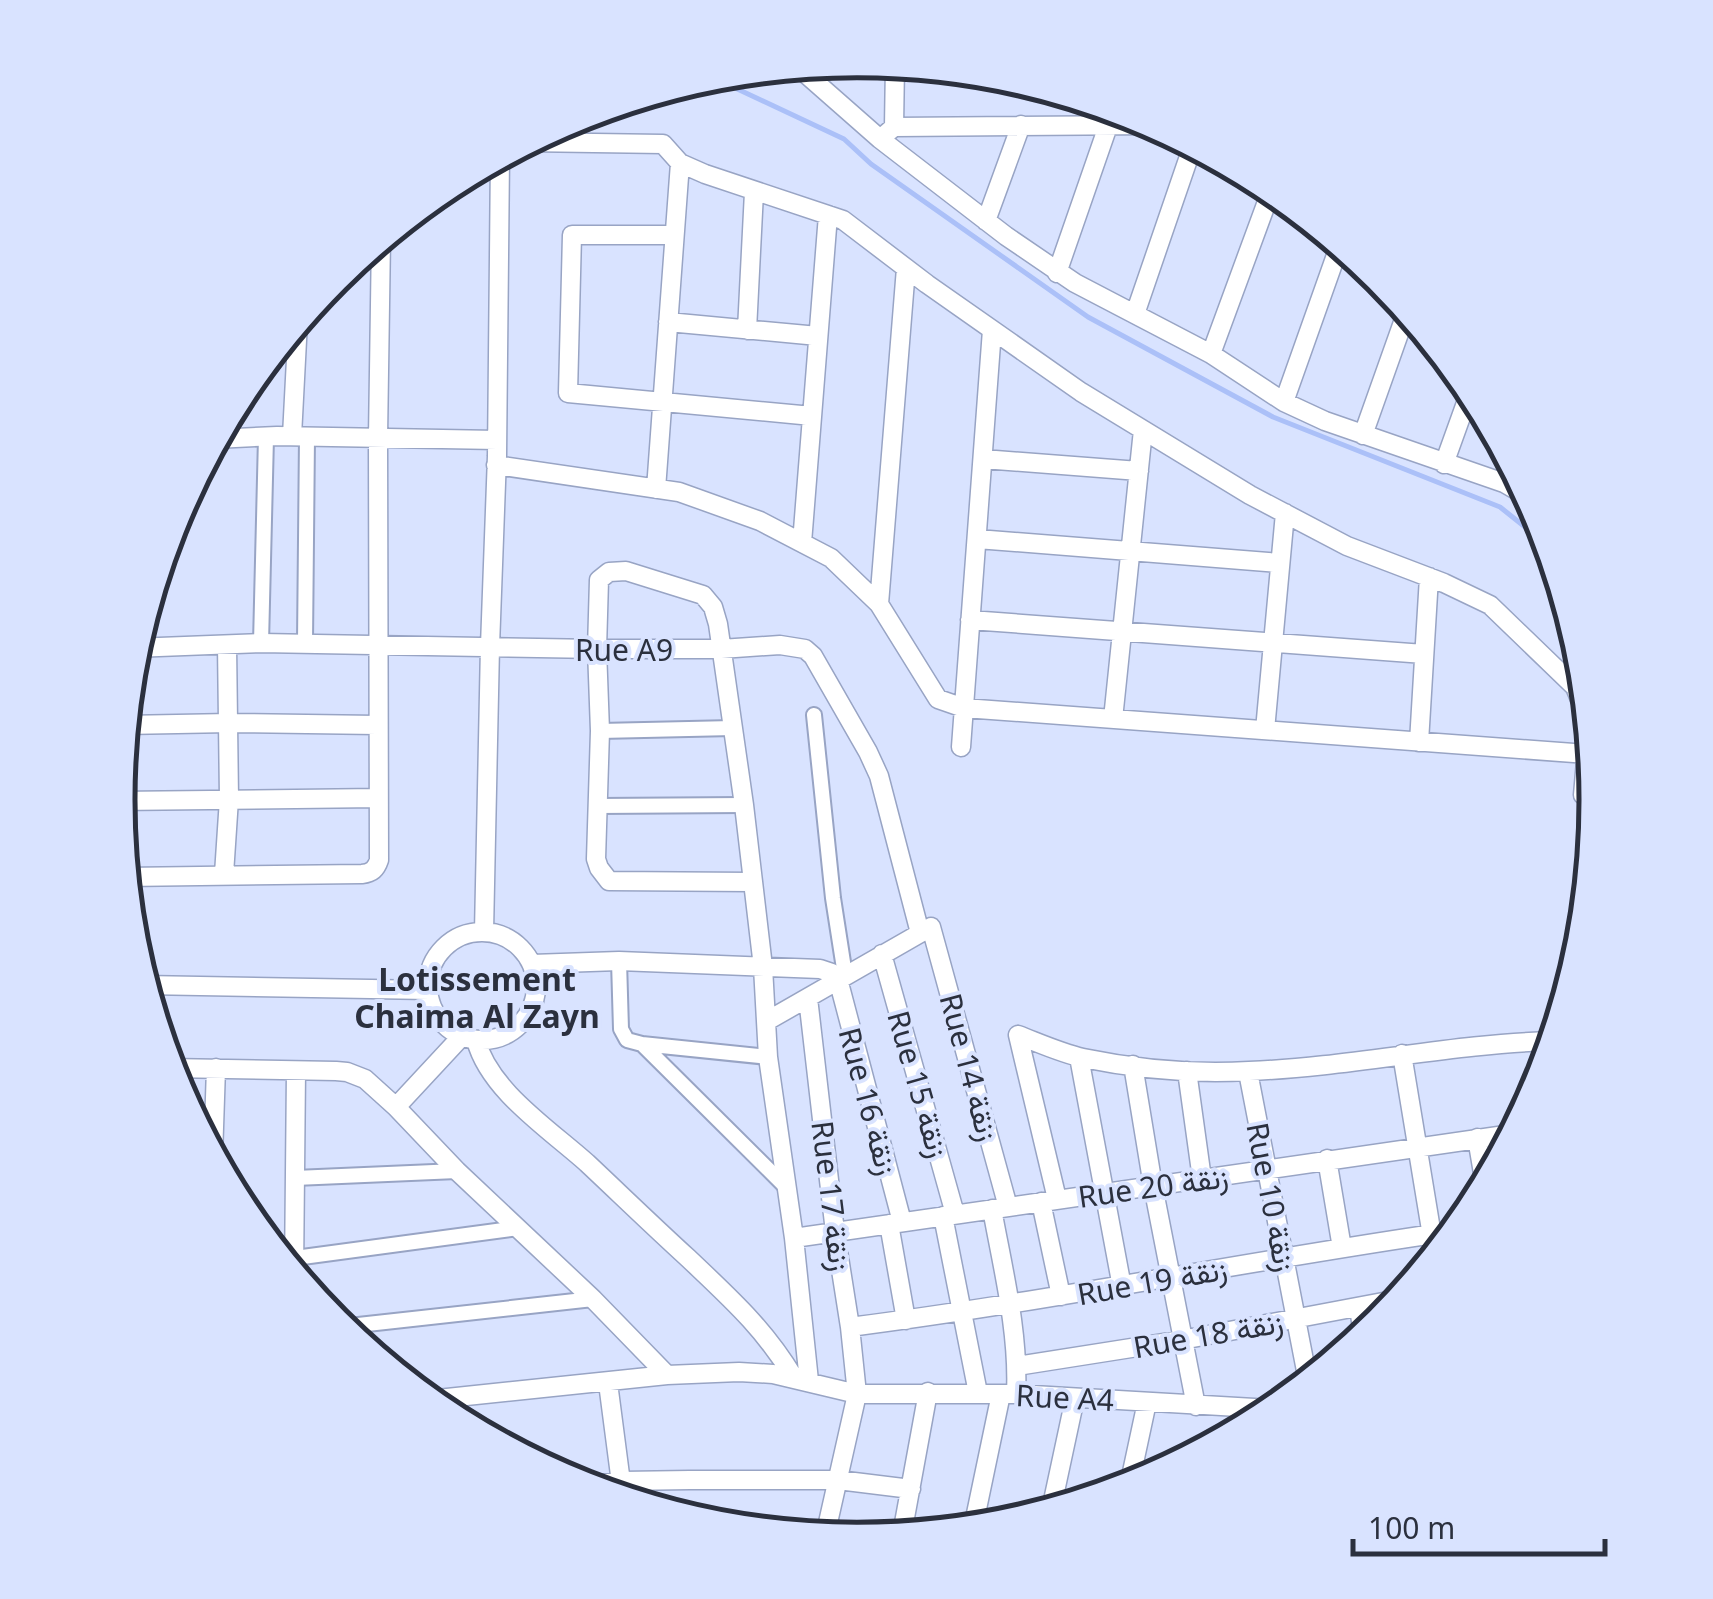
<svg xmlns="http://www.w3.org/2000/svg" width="1713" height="1599" viewBox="0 0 1713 1599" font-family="'Noto Sans',Vazirmatn,sans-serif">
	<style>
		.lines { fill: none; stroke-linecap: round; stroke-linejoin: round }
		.stream { stroke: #abc0f8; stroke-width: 5 }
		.pedestrian-casing { stroke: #98a4c4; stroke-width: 18 }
		.minor-casing { stroke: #98a4c4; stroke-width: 21 }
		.pedestrian { stroke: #fff; stroke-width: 14 }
		.minor { stroke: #fff; stroke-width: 18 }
		.labels { text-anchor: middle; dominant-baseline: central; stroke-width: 8; stroke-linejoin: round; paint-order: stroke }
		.street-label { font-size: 30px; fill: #2b303e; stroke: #d9e3ff }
		.neighbourhood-label { font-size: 32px; font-weight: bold; fill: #2b303e; stroke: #d9e3ff }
		.rim { fill: none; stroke: #2b303e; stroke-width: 5 }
	</style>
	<rect width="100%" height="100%" fill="#d9e3ff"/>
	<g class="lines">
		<path class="stream" d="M713,74L716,79L844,139L871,164L1088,317L1273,417L1500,507L1549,546"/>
		<g class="pedestrian-casing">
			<path id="pedestrian" d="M305,642L307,437
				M261,643L266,437
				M814,715L833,898L845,975
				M600,731L733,728
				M597,806L744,805
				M619,961L621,1029L627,1040L642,1044
				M768,1057L642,1044L785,1186
				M295,1178L457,1171
				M295,1258L518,1228
				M340,1327L593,1299"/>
		</g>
		<g class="minor-casing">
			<path id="minor" d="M797,66L880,139L1006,236L1075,283L1211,354L1284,402L1325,421L1504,483L1530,498
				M894,127L895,64
				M880,139L894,127L1155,125
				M525,142L663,144L680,163L705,174L843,220L927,284L1081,392L1250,495L1347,546L1444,583L1490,605L1575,687L1588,719
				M986,221L1021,125
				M674,235H572L568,393L812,416
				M1057,273L1108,126
				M1135,314L1193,145
				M668,322L818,336
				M747,330L754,192
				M1211,354L1272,188
				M1284,402L1340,244
				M1363,435L1407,311
				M292,436L298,321
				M215,439L277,436L497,440
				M983,459L1139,471
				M1444,464L1471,389
				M496,465L679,492L760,521L831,558L879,604L938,699L964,708L1587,754
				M656,489L680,163
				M977,539L1280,563
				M802,543L828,215
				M879,604L906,268
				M970,620L1424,654
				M133,648L261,643L597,649H721L780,645L805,649L813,656L868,752L879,776L920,933
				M1113,719L1143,430
				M124,725L230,723L377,725
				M1265,730L1285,513
				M1419,742L1429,577
				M961,747L992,330
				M1583,795L1589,728
				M117,801L378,798
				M224,874L229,799L227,645
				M125,877L362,874C372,873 376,869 379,860L378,438L381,238
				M752,882L609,881L599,868L596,859L600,731L597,649L599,580L609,572L626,571L703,595L713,607L718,624L744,805L763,967L768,1057L794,1238L809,1381
				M484,932L490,646L497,456L500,156
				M428 986a54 54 0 1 1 108 0a54 54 0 1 1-108 0Z
				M882,954L955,1214
				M532,964L619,961L820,969L832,973L838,979L902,1222
				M144,985L429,990
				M808,998L835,1232L850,1327L857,1394L825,1536
				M767,1021L931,927L1008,1207
				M1018,1035C1039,1043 1061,1053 1083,1058C1136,1069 1195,1074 1249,1071C1351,1067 1451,1044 1552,1041
				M1018,1035L1057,1199
				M476,1040C489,1090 549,1129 587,1163C621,1195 654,1227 688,1258C730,1298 764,1328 794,1378
				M1402,1054L1435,1254
				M1079,1057L1122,1287
				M1133,1065L1153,1186L1196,1406
				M169,1068L336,1071L347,1072L365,1079L396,1107L457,1171L593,1299L667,1375
				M1187,1071L1202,1179
				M1248,1072L1308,1381
				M396,1107L462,1036
				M1477,1138L1485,1185
				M213,1157L216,1068
				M1327,1159L1342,1248
				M1041,1202L1061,1296
				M992,1209C1003,1270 1019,1332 1016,1394
				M943,1216L978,1393
				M889,1224L906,1320
				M794,1238L1512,1134
				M294,1274L296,1071
				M1359,1307L1363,1336
				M850,1327C1052,1301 1252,1260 1454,1231
				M1017,1366L1182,1340L1399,1299
				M608,1383L623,1498
				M428,1400L667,1375L739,1372L773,1374L857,1394H1016L1273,1409
				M584,1486L622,1481L690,1480H838L911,1489
				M1129,1486L1147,1402
				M1051,1510L1075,1398
				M973,1528L1001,1394
				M902,1534L928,1392"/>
		</g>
		<use href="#pedestrian" class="pedestrian"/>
		<use href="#minor" class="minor"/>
	</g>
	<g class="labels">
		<g class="street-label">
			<text x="624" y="649">Rue A9</text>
			<text transform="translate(970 1067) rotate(75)">Rue 14 زنقة</text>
			<text transform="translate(919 1084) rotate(74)">Rue 15 زنقة</text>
			<text transform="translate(869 1101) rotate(75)">Rue 16 زنقة</text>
			<text transform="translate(1153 1186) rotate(-8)">Rue 20 زنقة</text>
			<text transform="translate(832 1196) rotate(83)">Rue 17 زنقة</text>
			<text transform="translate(1272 1197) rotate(79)">Rue 10 زنقة</text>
			<text transform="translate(1152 1281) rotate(-10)">Rue 19 زنقة</text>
			<text transform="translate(1208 1334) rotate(-10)">Rue 18 زنقة</text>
			<text transform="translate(1065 1397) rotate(3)">Rue A4</text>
		</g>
		<g class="neighbourhood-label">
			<text x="477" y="978">Lotissement<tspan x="477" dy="37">Chaima Al Zayn</tspan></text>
		</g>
	</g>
	<path d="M0 0H1713V1599H0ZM135 800a722 722 0 1 1 1444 0a722 722 0 1 1-1444 0Z" fill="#d9e3ff" fill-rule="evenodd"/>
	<path class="rim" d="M135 800a722 722 0 1 1 1444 0a722 722 0 1 1-1444 0Z"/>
	<path d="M1353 1539v15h252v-15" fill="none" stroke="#2b303e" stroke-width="5"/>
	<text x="1368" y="1539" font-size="30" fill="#2b303e" stroke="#d9e3ff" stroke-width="8" paint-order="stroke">100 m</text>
</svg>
